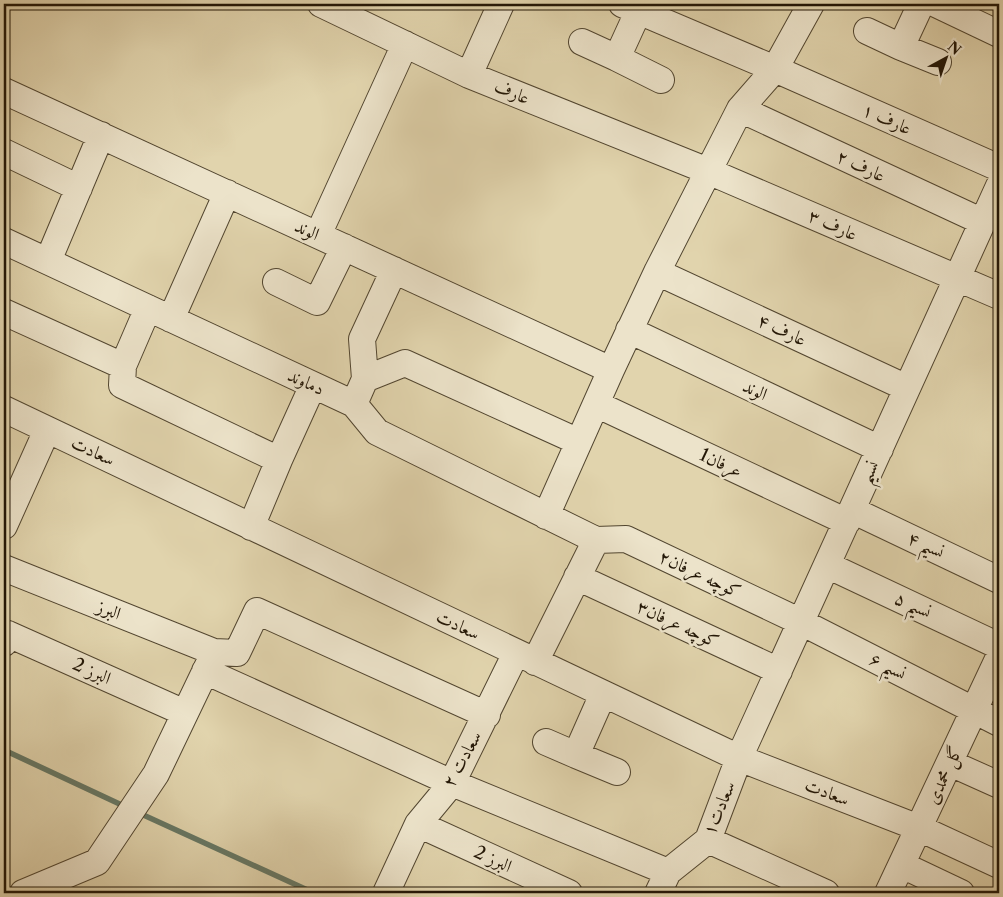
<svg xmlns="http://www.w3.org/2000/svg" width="1003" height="897" viewBox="0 0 1003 897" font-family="'Libre Caslon Text',Amiri,serif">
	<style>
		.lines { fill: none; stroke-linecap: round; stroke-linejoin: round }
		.stream { stroke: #677865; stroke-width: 5.5 }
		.minor-casing { stroke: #524630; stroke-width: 28 }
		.minor { stroke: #ece3ca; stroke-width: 26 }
		.labels { text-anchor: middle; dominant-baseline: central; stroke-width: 5; stroke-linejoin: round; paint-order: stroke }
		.street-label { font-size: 18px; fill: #221606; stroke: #ece3ca }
	</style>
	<rect width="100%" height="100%" fill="#e1d4ad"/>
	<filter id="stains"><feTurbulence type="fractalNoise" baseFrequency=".004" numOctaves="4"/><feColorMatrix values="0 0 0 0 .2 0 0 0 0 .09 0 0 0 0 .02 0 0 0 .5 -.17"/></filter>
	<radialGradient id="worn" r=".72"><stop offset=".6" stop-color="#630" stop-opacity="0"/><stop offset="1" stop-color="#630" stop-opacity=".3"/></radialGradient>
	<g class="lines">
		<path class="stream" d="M4,750L126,807
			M139,813L314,893"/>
		<g class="minor-casing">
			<path id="minor" d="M321,4L469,75L708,171L999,296
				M622,4L775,69L999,168
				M921,4L901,47L938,62
				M936,4L999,34
				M638,12L617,58L661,80
				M867,31L901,47
				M582,42L617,58
				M469,75L501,4
				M4,91L611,370
				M740,109L983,222
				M4,152L79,188
				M318,235L405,44
				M4,241L354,404L377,432L596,540L626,539L801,622L999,723
				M48,261L101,135
				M657,272L907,388
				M276,282L317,302L344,247
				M4,312L123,366L148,308
				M171,319L227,193
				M629,330L880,449
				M123,366L122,385L279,460L251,527
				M365,379L362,339L394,270
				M354,404L365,379L405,363L579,442
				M596,404L847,522
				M4,409L739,758L919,828L999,865
				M279,460L313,385
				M852,510L999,580
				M546,516L611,370L657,272L740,109L775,69L811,4
				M4,526L47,430
				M827,565L999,646
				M4,568L214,652L237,653L257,611L487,715
				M577,577L779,671
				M4,643L8,634L185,713
				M535,662L596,540
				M205,671L452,783L668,872
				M603,694L576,755L617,772
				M546,742L576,755
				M950,763L999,785
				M418,824L569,893
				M708,840L826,893
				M902,865L961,893
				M23,893L97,862L156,774L213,655
				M386,893L418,824L452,783L516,653
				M658,893L668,872L708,840L739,758L999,186
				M888,893L999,657"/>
		</g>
		<use href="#minor" class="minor"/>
	</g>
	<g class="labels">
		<g class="street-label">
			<text transform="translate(512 92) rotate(22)">عارف</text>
			<text transform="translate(887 119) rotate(24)">عارف ۱</text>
			<text transform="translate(861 166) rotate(25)">عارف ۲</text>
			<text transform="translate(833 225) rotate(24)">عارف ۳</text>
			<text transform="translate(307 230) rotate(25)">الوند</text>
			<text transform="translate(782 330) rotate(25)">عارف ۴</text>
			<text transform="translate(306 382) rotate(25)">دماوند</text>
			<text transform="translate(755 390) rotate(25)">الوند</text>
			<text transform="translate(93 451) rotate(25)">سعادت</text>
			<text transform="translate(721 463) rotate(25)">عرفان1</text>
			<text transform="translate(869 472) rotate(-65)">نسیم</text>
			<text transform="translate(926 545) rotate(25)">نسیم ۴</text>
			<text transform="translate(700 574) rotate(25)">کوچه عرفان۲</text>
			<text transform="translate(913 605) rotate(25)">نسیم ۵</text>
			<text transform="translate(109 610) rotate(22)">البرز</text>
			<text transform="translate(678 624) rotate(25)">کوچه عرفان۳</text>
			<text transform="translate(458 625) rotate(25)">سعادت</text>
			<text transform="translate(888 666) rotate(27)">نسیم ۶</text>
			<text transform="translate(92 671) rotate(24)">البرز 2</text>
			<text transform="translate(462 759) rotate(-61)">سعادت ۲</text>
			<text transform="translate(944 775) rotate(-65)">گل محمدی</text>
			<text transform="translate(827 792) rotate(21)">سعادت</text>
			<text transform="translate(719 808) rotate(-67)">سعادت۱</text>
			<text transform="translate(493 859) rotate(25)">البرز 2</text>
		</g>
	</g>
	<rect width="1003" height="897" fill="none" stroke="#e1d4ad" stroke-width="20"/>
	<rect x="5" y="5" width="993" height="887" fill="none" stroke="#221606" stroke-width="2.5"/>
	<rect x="10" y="10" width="983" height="877" fill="none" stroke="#221606"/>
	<g transform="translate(946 58) rotate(40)" stroke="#ece3ca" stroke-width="4" paint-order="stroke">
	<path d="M0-4L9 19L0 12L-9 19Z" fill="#221606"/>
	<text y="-8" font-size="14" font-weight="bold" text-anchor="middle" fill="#221606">N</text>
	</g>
	<rect width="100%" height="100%" filter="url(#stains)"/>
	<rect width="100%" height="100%" fill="url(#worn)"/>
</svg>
